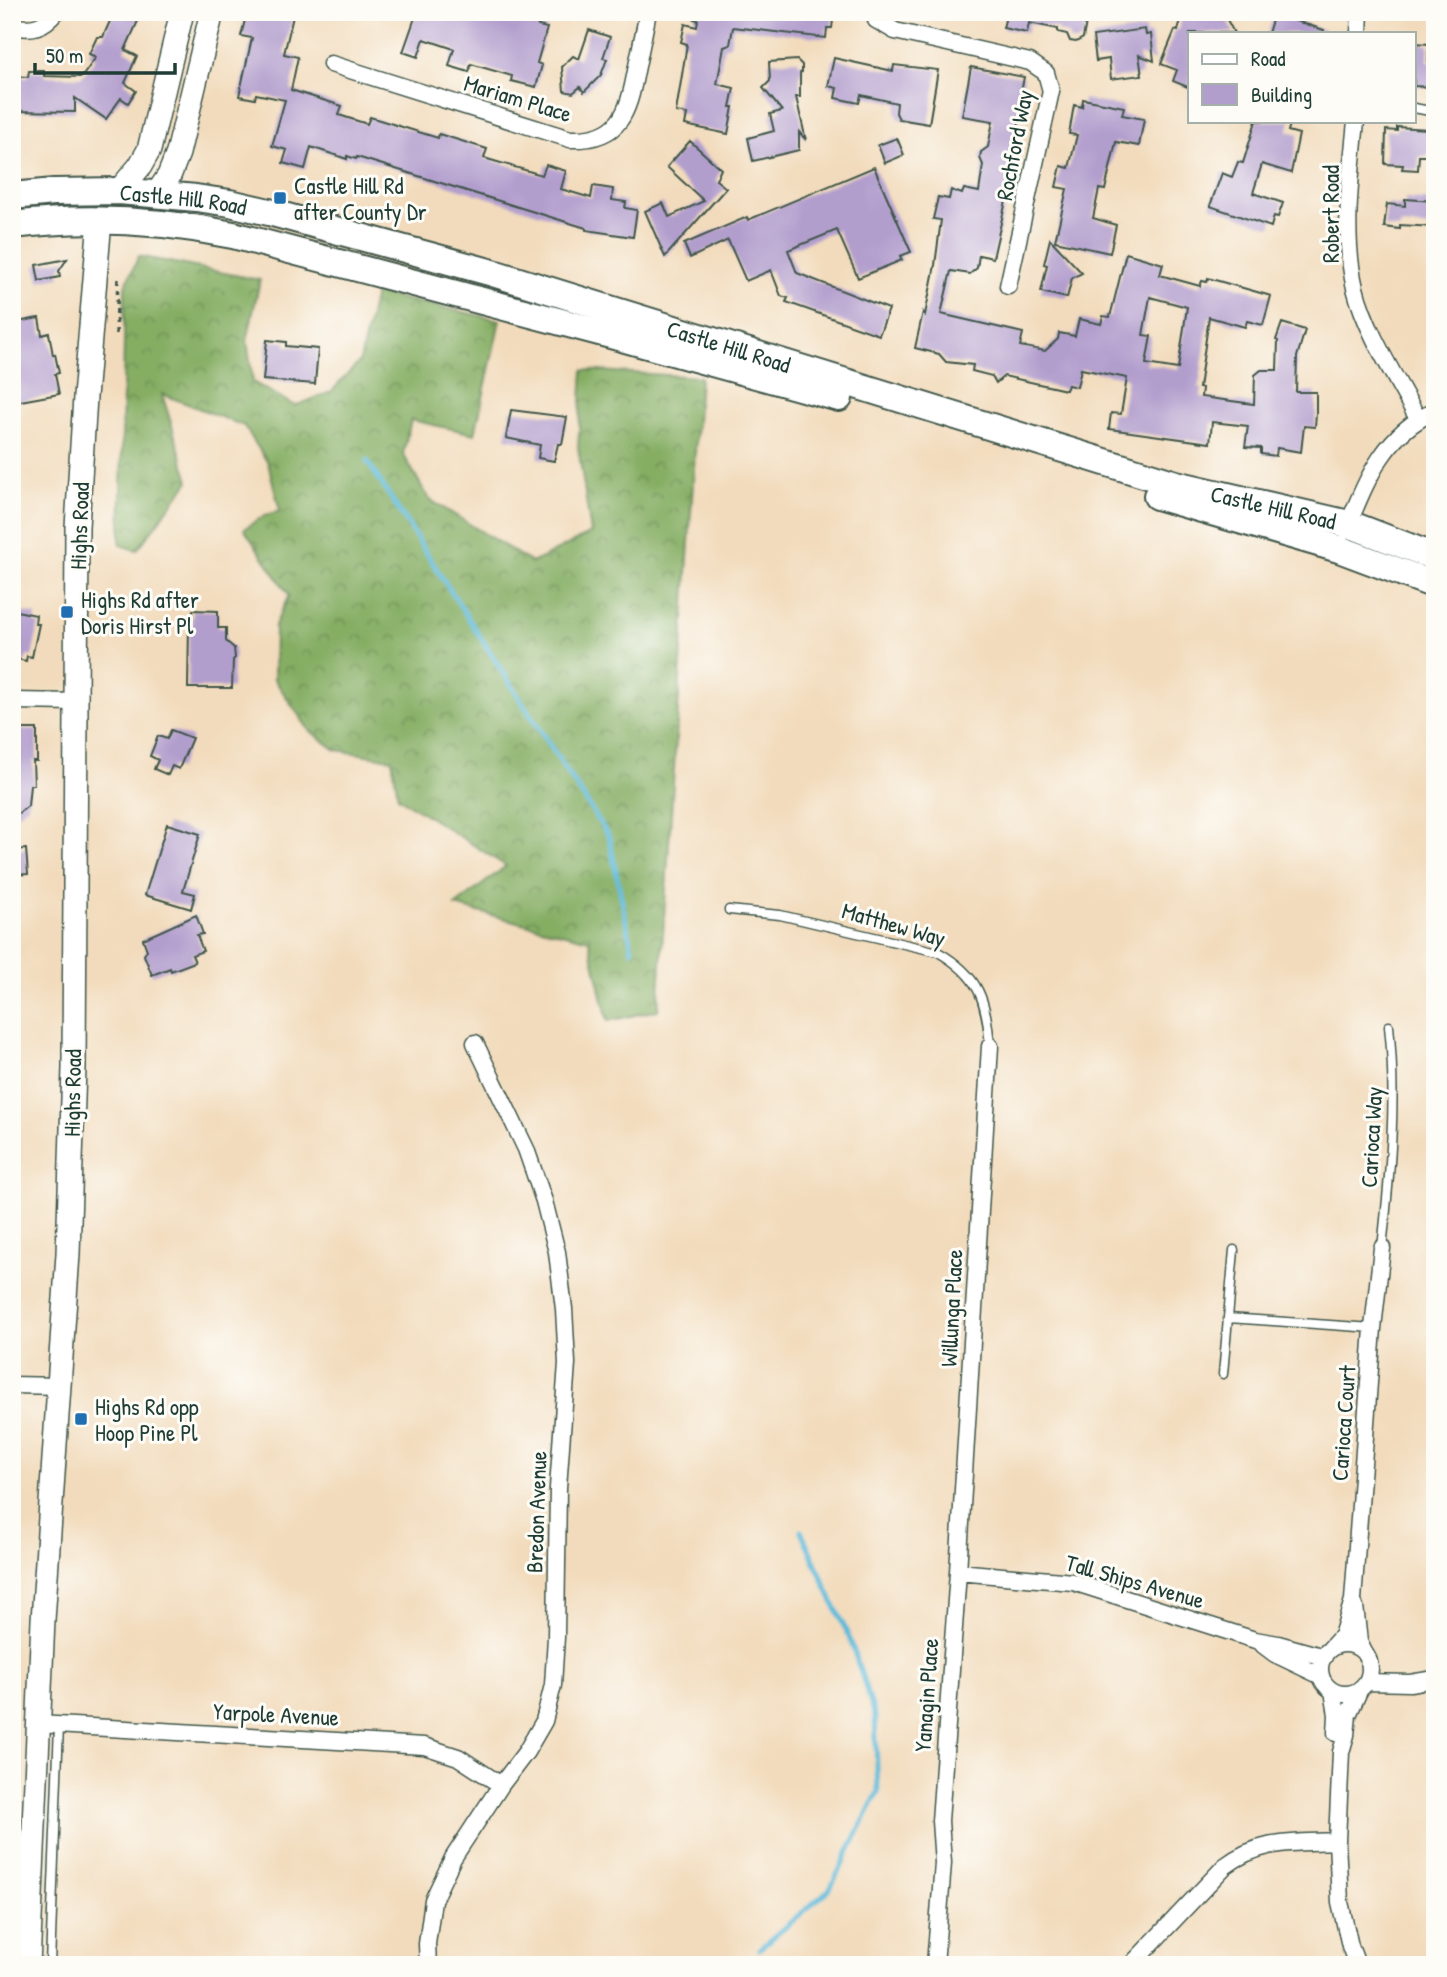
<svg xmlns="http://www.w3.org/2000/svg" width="1447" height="1977" viewBox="0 0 1447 1977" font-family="'Patrick Hand',sans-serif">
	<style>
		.forest { fill: url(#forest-crowns); stroke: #52764c; stroke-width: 2 }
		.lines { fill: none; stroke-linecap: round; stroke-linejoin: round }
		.stream { stroke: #5bb9d9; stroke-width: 5 }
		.building { fill: #b29ecd; fill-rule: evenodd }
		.lane-casing { stroke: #3f5548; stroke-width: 11 }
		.street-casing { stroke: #3f5548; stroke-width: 19 }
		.secondary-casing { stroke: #3f5548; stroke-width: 26 }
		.primary-casing { stroke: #3f5548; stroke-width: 30 }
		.path { stroke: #3f5548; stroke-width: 3.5; stroke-dasharray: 5 5; stroke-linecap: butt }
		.lane { stroke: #fff; stroke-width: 8 }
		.street { stroke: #fff; stroke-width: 16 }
		.secondary { stroke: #fff; stroke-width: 23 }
		.primary { stroke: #fff; stroke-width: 26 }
		.poi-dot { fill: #1f6fb2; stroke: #fdfcf7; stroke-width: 2.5 }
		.labels { text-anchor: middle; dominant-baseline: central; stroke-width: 6; stroke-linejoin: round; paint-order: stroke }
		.street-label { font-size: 23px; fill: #1f3d34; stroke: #fdfcf7 }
		.poi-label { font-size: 23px; fill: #1f3d34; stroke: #fdfcf7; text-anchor: start }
	</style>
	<defs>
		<pattern id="forest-crowns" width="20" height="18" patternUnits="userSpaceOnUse" patternTransform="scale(1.75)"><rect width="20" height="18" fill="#85ae64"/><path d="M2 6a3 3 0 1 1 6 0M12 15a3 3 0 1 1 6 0" fill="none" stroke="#6c8f53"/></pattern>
	</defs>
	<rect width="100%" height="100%" fill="#fdfcf7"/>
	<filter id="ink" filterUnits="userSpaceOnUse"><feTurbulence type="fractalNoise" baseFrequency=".0143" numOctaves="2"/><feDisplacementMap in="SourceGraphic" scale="14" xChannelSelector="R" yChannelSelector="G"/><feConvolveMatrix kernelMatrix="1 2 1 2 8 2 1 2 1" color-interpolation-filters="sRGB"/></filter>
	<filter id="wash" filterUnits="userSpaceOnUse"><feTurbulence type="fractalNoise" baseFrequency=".00686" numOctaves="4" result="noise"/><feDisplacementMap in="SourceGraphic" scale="28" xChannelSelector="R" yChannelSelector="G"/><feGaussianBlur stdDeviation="1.57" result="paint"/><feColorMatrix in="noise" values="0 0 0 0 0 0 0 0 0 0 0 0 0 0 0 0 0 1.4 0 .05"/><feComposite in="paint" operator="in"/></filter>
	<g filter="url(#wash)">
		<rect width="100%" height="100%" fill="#f2dbbc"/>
		<path class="forest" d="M139,256L260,280L247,341L253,382L295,406L331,392L360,361L375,293L500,320L475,434L411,420L403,454L429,499L532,563L591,533L578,447L583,370L700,377L658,1010L608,1021L589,940L455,906L506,866L398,797L392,759L336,750L309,730L274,679L275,625L289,595L244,529L265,515L280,511L268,463L244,426L162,394L189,481L137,550L120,545L125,286Z"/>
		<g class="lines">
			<path class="stream" d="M367,461L609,837L632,950
				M759,1949L830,1889L878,1792L875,1716L851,1642L801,1531"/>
		</g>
		<g id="blocks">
			<path class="building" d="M114,12H142L125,50L137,56L125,83L136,91L128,103L121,98L106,119L75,98V112L12,111V76L28,77L29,71H44V76L82,77L96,57L89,54L97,37H103Z
				M247,12H294L284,54L298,57L291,90L342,106L339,115L367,124L370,117L438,138L439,134L487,149L484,158L542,175L546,165L566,171L561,189L591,198L593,186L613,189L612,200L626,202L625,208L637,210L633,237L586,230V228L357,157L356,159L347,156V159L311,147L305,169L283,163L287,150L272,146L285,100L256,94L255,99L239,96L252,38L241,36Z
				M417,12H534L538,26L547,28L537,63L542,65L536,87L511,81L512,76L471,64L469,72L449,66L454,49L424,39L418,57L403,52Z
				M695,12H834L832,28H827L826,38L733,27L730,45L724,47L717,84L734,88L730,107H733L728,134L685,125L687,114L676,112L687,44L681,42L685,24L697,27L698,20L694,19Z
				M1007,12H1088L1083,38L1076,42L1070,41L1067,34L1058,32V29L1029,23L1027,33L1003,28Z
				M1183,12H1223L1234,33H1190V88L1173,81L1177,70L1161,64L1175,30L1178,31Z
				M1274,14L1324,30L1323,33H1268Z
				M1145,29L1146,35L1151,34L1154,61L1139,55L1142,75L1111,79L1109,59L1096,61L1093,36Z
				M589,30L610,37L603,58L607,59L601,75L584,92L580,87L573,93L564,91L562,67L573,56L579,59Z
				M1414,43L1429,44L1428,61H1432L1431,65H1435V85L1431,87L1414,86Z
				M834,58L893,71L894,65L938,70L929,124L899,119L896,113L897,103L861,95L859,103L835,98L837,88L828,86Z
				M797,60L802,65V72L800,73V97H796L806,140L799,132V150L753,161L748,138L774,131L770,114L782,111L763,88L770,81L769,62Z
				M971,67L1024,77L1021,93L1025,94L1010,163H1014L1011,179L993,258L979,255L977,268L970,274L951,271L941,314L1023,333L1020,346L1045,351L1058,339L1059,333L1075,336L1079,319L1101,324L1103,316L1110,317L1126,253L1163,264L1160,275L1200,286L1202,281L1207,282L1208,278L1271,296L1263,325L1247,321L1245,327L1209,317L1199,388H1202L1201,397L1254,404L1255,375L1261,370H1277L1278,341L1276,340L1282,323L1305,330L1297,357L1296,392H1316V413L1315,427L1304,426L1301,452L1277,448L1276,456L1261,454V448L1245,447L1248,426L1212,422L1210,443L1109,429L1111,413L1121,414L1127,378L1081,369L1077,387L1068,385L1066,390L1004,376L996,383L992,376L972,371L973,365L946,362L939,354L915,348L923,312L925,315L935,265L941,220L933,219L938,197L949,199L951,190L962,194L964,189L979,192L983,165L980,158L981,152L988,147L993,121L962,116ZM1150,297L1187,307L1178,369L1146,364L1151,336L1143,335Z
				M1083,99L1124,107L1122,115L1144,119L1139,146L1116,142L1105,190L1099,189L1093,218L1116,225L1110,253L1055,241L1067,189L1056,187L1061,166L1069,168L1077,135L1069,134L1074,105L1082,107Z
				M1256,121H1291L1288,131L1299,134L1291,173L1262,164L1253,193L1283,203L1278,217L1274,216L1271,227L1210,206L1222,173L1232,177L1238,162L1243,163Z
				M1397,127L1427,129V132L1435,133V152H1429L1428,156H1419L1418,170L1402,169L1403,165L1385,164L1386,130L1397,131Z
				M897,138L904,155L885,163L878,145Z
				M690,141L721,169L716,180L726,188L665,257L645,211L663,203L669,217L704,201L667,167Z
				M874,167L911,252L900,256L902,260L858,278L837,230L788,250L797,273L889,309L879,335L786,302L788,298L781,296L771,270L746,281L728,240L690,258L684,244L747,217L748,220Z
				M1405,199L1435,201V227L1400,225V229L1384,227L1387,204L1405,206Z
				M1050,239L1082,273L1072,278L1067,298L1041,292L1047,265L1044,264Z
				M67,259L59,271L60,277L39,281L36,265Z
				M39,318L42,335L49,333L53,355L55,354L59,373L55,374L59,394L15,402L12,388V323Z
				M267,340L286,342V346L318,349L315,384L263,380Z
				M511,410L567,417L562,444H558L554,461L538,458L540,445L506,438Z
				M12,610L36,615L35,624H39L32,657L27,656L26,661L12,658Z
				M193,610L218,611V628H226V641L234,648L235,658L233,660L232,688H188L189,624H192Z
				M12,729H37V761H33L34,785H30L28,806L12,818Z
				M171,730L192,738L179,769L172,766L168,775L154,769L158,760L150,756L158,736L167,739Z
				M167,824L200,834L183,891L195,894L191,909L145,895Z
				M26,849L28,874L12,875V850Z
				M196,915L203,934L197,935L203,951L192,955L195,962L171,971L170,968L152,975L144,955L147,950L143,939Z"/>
		</g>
	</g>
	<g filter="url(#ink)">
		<use href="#blocks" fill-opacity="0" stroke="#3f5548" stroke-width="2"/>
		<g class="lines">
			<g class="lane-casing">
				<path id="lane" d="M1414,108L1435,112
					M729,910L780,915L938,952C980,976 986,1000 990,1046
					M1382,1248C1390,1175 1397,1100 1389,1026
					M1228,1318L1373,1328
					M1223,1374L1234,1250
					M50,1965L59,1725"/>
			</g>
			<g class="street-casing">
				<path id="street" d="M875,12L876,20L895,31L1030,62L1046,73L1051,91L1008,286
					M12,26C32,30 43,28 56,12
					M1359,33L1360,12
					M331,64L570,139C620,141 628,113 636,71C640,51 644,32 648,12
					M1356,121C1351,176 1342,233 1355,288C1366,332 1397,379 1418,419
					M1346,530C1366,482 1383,434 1435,411
					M12,701L76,702
					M12,1385L61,1386
					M958,1572L1073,1582L1255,1640L1278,1644L1324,1657
					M1355,1606L1359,1642L1365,1654
					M1320 1669a25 25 0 1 1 50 0a25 25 0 1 1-50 0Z
					M1263,1645L1275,1654L1321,1676
					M1330,1649L1342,1636L1353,1600L1373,1328L1382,1248
					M1367,1682L1410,1683L1435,1679
					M1333,1691L1337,1715L1336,1733
					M38,1724L424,1746L458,1757L501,1785
					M1133,1963L1225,1866C1261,1839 1294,1843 1337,1841
					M428,1965L427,1944L433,1900L453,1858L501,1785L526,1752L544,1721L553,1685L556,1637L558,1488L567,1363L564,1309L557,1252L544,1201L526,1149L475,1043
					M935,1965L943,1863L940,1821L958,1572L990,1046
					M1357,1965L1350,1946L1340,1902L1337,1841L1341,1752L1346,1735L1348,1715L1360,1689"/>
			</g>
			<g class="secondary-casing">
				<path id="secondary" d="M119,191L140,166L149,150L182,12
					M157,194L169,176L178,153L212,12
					M28,1965L43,1620L68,1254L74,1068L77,527L85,397L100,220"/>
			</g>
			<g class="primary-casing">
				<g id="primary">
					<path id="s1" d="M12,196L54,192L119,191L196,198L230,203L269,212L493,273L1176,484L1349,524L1435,557"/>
					<path d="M12,225C86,216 161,220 233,235L618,337L839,398"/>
					<path d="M1157,496L1339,549L1435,585"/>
				</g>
			</g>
			<path class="path" d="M116,334L118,277"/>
			<use href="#lane" class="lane"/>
			<use href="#street" class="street"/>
			<use href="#secondary" class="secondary"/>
			<use href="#primary" class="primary"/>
		</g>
	</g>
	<g class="poi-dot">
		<rect x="273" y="191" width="14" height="14" rx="3.5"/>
		<rect x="60" y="605" width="14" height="14" rx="3.5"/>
		<rect x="74" y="1412" width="14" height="14" rx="3.5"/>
	</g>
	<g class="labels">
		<g class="street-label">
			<text transform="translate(518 98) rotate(17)">Mariam Place</text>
			<text transform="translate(1014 145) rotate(-79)">Rochford Way</text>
			<text stroke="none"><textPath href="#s1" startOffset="172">Castle Hill Road</textPath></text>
			<text transform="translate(1330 214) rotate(-90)">Robert Road</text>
			<text stroke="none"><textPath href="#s1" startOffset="738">Castle Hill Road</textPath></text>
			<text stroke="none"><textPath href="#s1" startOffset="1306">Castle Hill Road</textPath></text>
			<text transform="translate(79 526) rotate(-88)">Highs Road</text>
			<text transform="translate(894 924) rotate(16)">Matthew Way</text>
			<text transform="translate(72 1093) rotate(-89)">Highs Road</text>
			<text transform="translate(1371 1137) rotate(-87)">Carioca Way</text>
			<text transform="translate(951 1308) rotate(-87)">Willunga Place</text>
			<text transform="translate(1343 1423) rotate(-86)">Carioca Court</text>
			<text transform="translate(536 1512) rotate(-88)">Bredon Avenue</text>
			<text transform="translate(1135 1581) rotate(16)">Tall Ships Avenue</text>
			<text transform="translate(926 1695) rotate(-86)">Yanagin Place</text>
			<text transform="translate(276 1714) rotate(3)">Yarpole Avenue</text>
		</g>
		<g class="poi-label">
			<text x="294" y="185">Castle Hill Rd<tspan x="294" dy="26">after County Dr</tspan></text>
			<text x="81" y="599">Highs Rd after<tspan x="81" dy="26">Doris Hirst Pl</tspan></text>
			<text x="95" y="1406">Highs Rd opp<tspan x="95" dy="26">Hoop Pine Pl</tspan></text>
		</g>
	</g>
	<rect width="1447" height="1977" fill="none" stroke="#fdfcf7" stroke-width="42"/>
	<rect x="1188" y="32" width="228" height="91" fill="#fdfcf7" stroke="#a4b0a9" stroke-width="2"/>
	<rect x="1202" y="54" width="35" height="10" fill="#ffffff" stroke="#a4b0a9" stroke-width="2"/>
	<text x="1251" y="66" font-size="21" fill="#1f3d34">Road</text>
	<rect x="1202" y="84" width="35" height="21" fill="#b29ecd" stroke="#a4b0a9" stroke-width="2"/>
	<text x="1251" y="102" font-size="21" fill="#1f3d34">Building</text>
	<path d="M35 63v10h140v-10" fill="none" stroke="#1f3d34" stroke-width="3.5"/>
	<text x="46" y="63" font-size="21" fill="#1f3d34" stroke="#fdfcf7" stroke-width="5" paint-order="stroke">50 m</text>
</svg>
